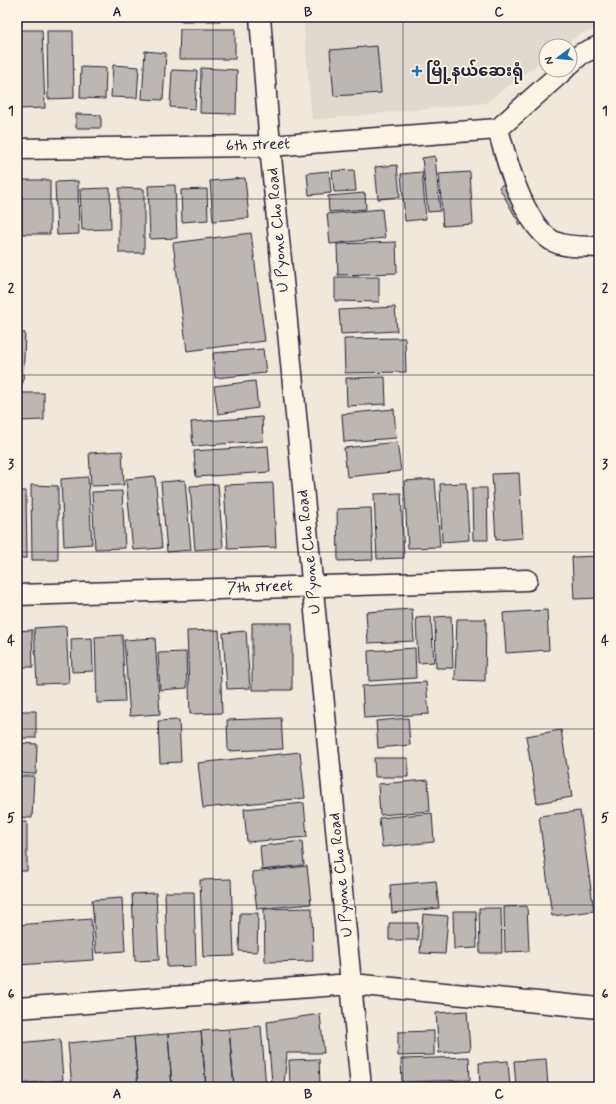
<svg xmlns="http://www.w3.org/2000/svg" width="616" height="1104" viewBox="0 0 616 1104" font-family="Mynerve,'Noto Sans Myanmar',sans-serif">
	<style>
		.built { fill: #e0d9cf }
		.building { fill: #bcb7b3; stroke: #22223b }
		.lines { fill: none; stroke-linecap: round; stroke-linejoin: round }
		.street-casing { stroke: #22223b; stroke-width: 23 }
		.street { stroke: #fcf5e5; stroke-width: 20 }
		.grid { fill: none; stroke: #22223b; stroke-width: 1; stroke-opacity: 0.55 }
		.poi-dot { fill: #1f6fb2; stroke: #fcf5e5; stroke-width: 1.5 }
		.labels { text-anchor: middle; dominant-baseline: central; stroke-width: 3.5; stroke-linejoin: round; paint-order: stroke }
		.poi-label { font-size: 16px; font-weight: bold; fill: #22223b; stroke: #fcf5e5; text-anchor: start }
		.street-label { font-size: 16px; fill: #22223b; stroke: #fcf5e5 }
		.neatline { fill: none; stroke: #22223b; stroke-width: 1.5 }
		.grid-label { font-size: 13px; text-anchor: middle; font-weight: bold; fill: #22223b }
	</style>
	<rect width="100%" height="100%" fill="#efe8db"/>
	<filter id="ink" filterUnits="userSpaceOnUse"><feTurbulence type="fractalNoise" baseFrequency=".025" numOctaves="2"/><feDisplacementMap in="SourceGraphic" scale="8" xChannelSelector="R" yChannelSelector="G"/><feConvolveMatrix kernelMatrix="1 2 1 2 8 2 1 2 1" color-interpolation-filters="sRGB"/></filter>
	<g filter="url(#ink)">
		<path class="built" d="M303,17H599V30L581,33L563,46H546V58L485,103L312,120Z"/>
		<path class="building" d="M179,17H220V21H179Z
			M180,29H235V59H179Z
			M17,30H42L45,108L17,109Z
			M47,31H73L74,98L48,99Z
			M377,46L381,93L334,96L330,50Z
			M145,51L166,53L163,100L142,99Z
			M113,65L139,67L137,98L111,97Z
			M81,67L106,68L105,99L80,98Z
			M201,68L237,70L236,114L200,113Z
			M172,70L197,71L195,109L170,107Z
			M76,114L101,115V128H76Z
			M435,156L440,211L428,212L422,158Z
			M397,165L400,197L378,199L375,167Z
			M354,170L356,191L334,192L332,171Z
			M329,171L331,193L309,195L307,173Z
			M422,172L426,219L405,221L401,174Z
			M470,172L473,224L443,226L439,174Z
			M245,178L249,218L213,221L210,181Z
			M22,180H50V234H22Z
			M78,181L79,234L57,235L55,182Z
			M508,182L529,220L520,225L499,187Z
			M175,185L177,238L150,239L148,186Z
			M110,188L111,229L82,230L80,189Z
			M119,188L144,189V253H119Z
			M207,189L208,220L182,222L181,190Z
			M365,193L366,209L329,212L328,196Z
			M382,209L385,238L330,244L327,214Z
			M251,233L265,341L187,351L173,243Z
			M396,242L397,273L338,275L337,244Z
			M335,277H379V302L335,301Z
			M395,307L397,331L341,334L339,310Z
			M17,332L25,333L23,383H17Z
			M405,338L406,372L345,373L344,339Z
			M263,349L266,373L215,378L213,353Z
			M385,377L386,404L347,406L346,378Z
			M255,381L258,408L218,414L214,386Z
			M17,393H44V420L17,421Z
			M394,409L396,438L344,442L342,414Z
			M262,417L263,441L193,446L191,422Z
			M17,425H18V453H17Z
			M397,442L401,471L347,477L344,448Z
			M268,446L270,472L196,477L194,451Z
			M122,451L124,485L91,486L89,453Z
			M17,459H18L19,485H17Z
			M519,473L523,538L496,540L492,474Z
			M155,476L162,548L133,550L126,479Z
			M88,477L92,544L64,546L61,479Z
			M435,479L440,547L408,548L404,481Z
			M185,480L191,550L167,552L161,482Z
			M273,483L276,547L228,549L224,485Z
			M466,483L469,540L442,542L440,484Z
			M218,484L223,548L195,550L190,486Z
			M31,485L58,486V560H32Z
			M472,488H487L488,540H473Z
			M17,491H26L27,558H17Z
			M122,491L125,548L95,549L92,492Z
			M401,493L404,558L377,559L374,494Z
			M371,508L373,560L338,561L337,509Z
			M599,556V598L574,599L572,557Z
			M412,609L414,641L368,643L366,612Z
			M547,610L549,650L506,653L503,613Z
			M451,616L453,668H436L435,617Z
			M431,617L434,662L418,663L416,618Z
			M457,619H486L485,681L455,680Z
			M252,623H292V690H252Z
			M66,626L69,683L37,684L34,628Z
			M32,630L33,667H17V631Z
			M219,630L222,713L190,714L187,631Z
			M246,631L250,688L227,689L223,633Z
			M122,635L125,702L97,703L95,637Z
			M92,638L93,671L72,672L71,639Z
			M155,638L160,714L130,716L124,640Z
			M415,648L416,678L369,681L368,651Z
			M186,652L187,688L160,690L158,653Z
			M426,682L429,714L364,718L362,686Z
			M17,711H36V738H17Z
			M281,718L283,749L228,751L227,720Z
			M408,718L410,745L378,748L376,721Z
			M179,720L181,762L160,763L158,721Z
			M561,730L572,797L537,803L526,736Z
			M17,743L37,744L36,774L17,773Z
			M300,752L305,798L203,808L198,763Z
			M374,758H408V777H375Z
			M17,776H34L32,818L17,817Z
			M428,780L430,811L380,815L378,784Z
			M304,803L307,837L247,842L244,809Z
			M580,811L594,911L552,916L539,816Z
			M432,813L434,842L382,847L379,818Z
			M17,822H27V871H17Z
			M302,841L304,865L262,870L260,846Z
			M307,866L311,904L257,909L252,872Z
			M231,879L234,956L203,957L200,880Z
			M436,881L439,908L392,913L390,885Z
			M165,892H194L196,966L167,967Z
			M156,893L159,960L135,961L132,894Z
			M122,898L125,951L96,953L92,900Z
			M527,906L529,951L505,952L504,907Z
			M312,908L313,961L265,962L264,909Z
			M479,908H501L502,953H480Z
			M453,911H476L477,948L454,949Z
			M240,913H258L257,952L239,951Z
			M423,914L448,916L445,954L420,953Z
			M91,919L94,960L17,965V925Z
			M389,923H418V940H389Z
			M467,1011L470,1050L439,1053L436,1013Z
			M320,1014L324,1053H287L284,1084L272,1083L267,1022Z
			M261,1026L266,1087H234L229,1029Z
			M229,1029L234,1087H206L201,1031Z
			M201,1031L206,1087H172L168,1034Z
			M434,1031V1055L398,1056V1032Z
			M168,1034L172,1087H138L134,1037Z
			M134,1037L138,1087H72L68,1043Z
			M60,1039L63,1080L17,1084V1043Z
			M469,1057L470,1080L402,1082L401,1059Z
			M596,1057H599V1087H598Z
			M319,1059L320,1085L290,1086L289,1060Z
			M546,1059L548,1087H516L514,1061Z
			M508,1061L510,1087H480L479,1063Z"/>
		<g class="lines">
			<g class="street-casing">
				<path id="street" d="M260,17L270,146L361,1087
					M570,64L581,54L599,46
					M498,129C506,159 523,222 551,240C564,248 584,246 599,247
					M498,129L564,70
					M17,149L270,146L498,129
					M17,595L527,580
					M17,1008L352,984L599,1008"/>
			</g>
			<use href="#street" class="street"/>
		</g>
	</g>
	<path class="grid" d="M213,17V1087M403,17V1087M17,199H599M17,375H599M17,552H599M17,729H599M17,905H599"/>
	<path class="poi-dot" d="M415 65h4v4h4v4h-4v4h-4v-4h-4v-4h4z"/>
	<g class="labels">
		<g class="poi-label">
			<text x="426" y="71">မြို့နယ်ဆေးရုံ</text>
		</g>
		<g class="street-label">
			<text transform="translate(258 145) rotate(-2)">6th street</text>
			<text transform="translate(278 230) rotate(-95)">U Pyone Cho Road</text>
			<text transform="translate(309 552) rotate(-96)">U Pyone Cho Road</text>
			<text transform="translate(260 587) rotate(-2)">7th street</text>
			<text transform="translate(341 875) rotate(-96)">U Pyone Cho Road</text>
		</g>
	</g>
	<rect width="616" height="1104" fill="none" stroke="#fcf5e5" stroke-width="44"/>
	<g transform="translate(558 58) rotate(254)"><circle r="19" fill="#fcf5e5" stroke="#a5a1a1"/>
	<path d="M0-3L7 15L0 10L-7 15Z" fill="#1f6fb2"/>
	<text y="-6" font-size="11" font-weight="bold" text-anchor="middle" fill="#22223b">N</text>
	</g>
	<rect x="22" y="22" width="572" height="1060" class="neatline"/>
	<g class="grid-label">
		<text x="117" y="16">A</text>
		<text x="308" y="16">B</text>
		<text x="499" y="16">C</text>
		<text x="11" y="115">1</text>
		<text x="605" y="115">1</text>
		<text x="11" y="292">2</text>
		<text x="605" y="292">2</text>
		<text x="11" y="468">3</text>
		<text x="605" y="468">3</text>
		<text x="11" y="645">4</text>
		<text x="605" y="645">4</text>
		<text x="11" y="822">5</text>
		<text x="605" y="822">5</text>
		<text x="11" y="998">6</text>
		<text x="605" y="998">6</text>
		<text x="117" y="1098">A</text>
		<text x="308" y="1098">B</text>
		<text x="499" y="1098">C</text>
	</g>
</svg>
